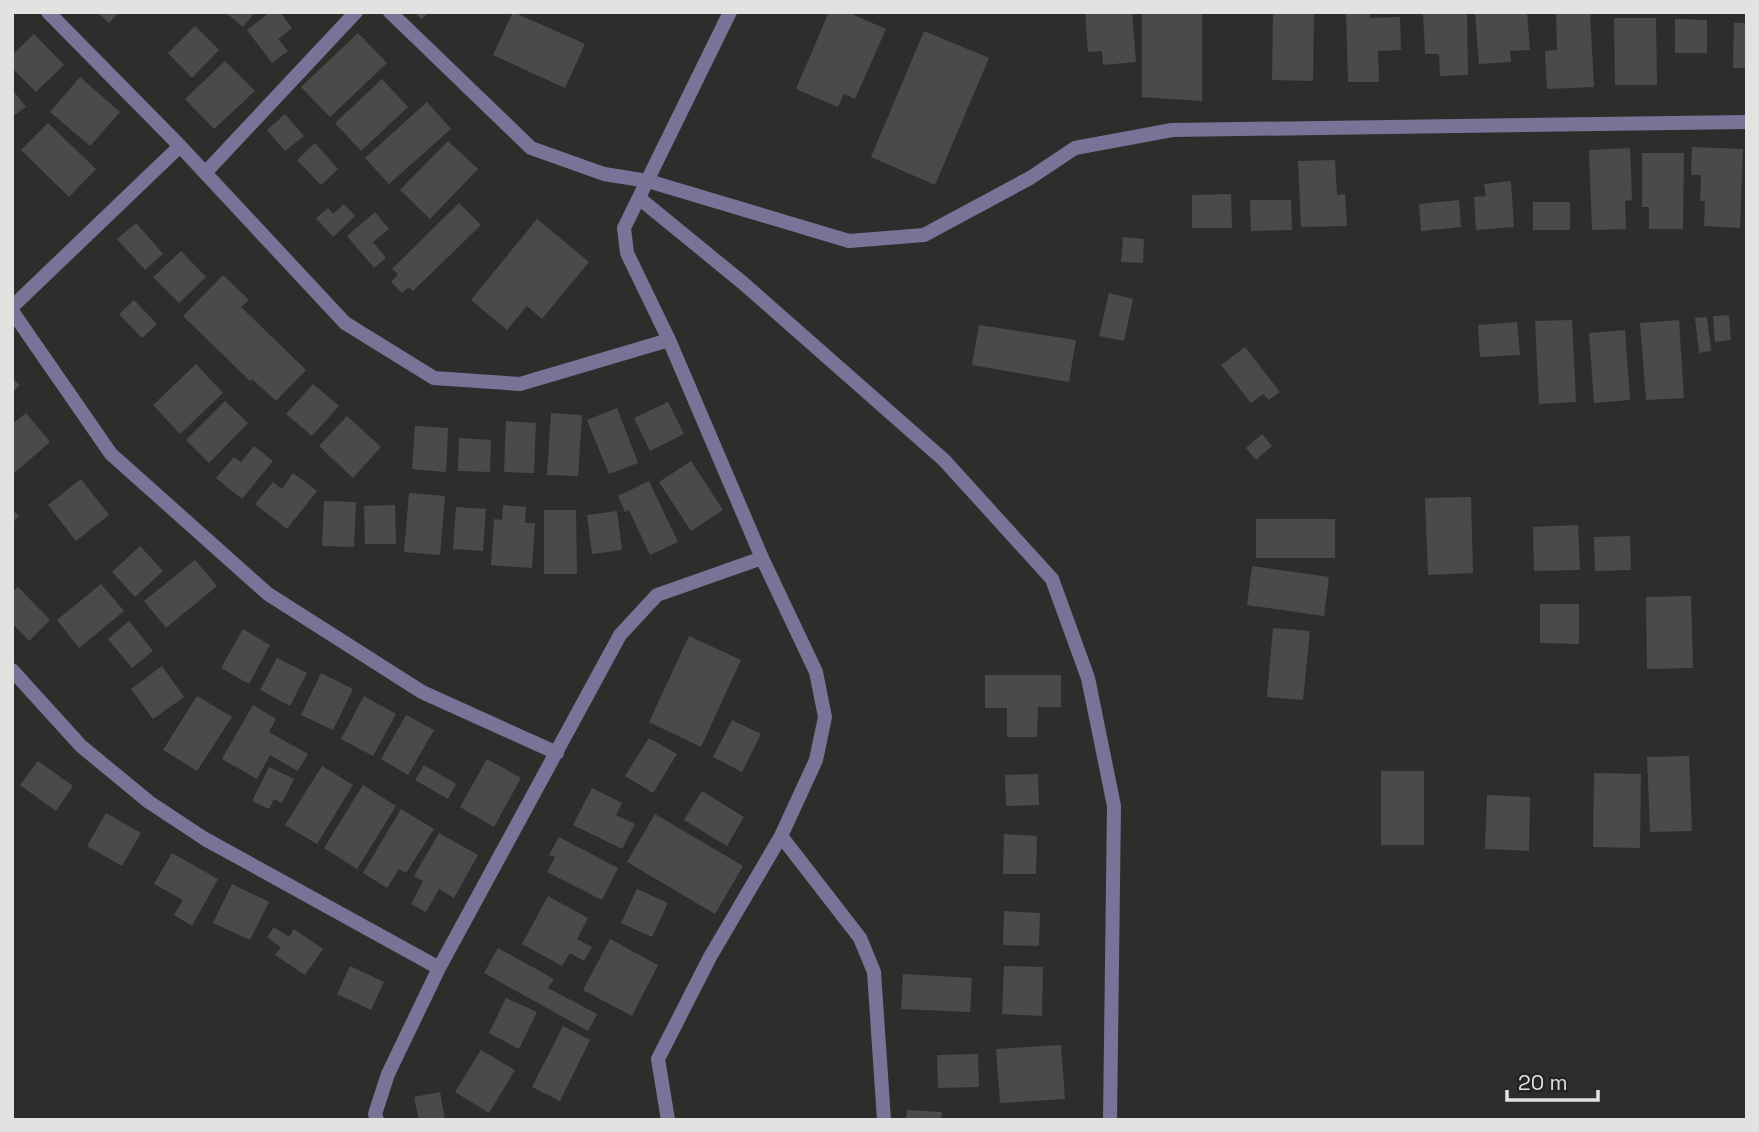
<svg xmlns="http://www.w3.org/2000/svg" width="1759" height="1132" viewBox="0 0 1759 1132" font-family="'Space Grotesk',sans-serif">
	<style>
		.building { fill: #4a4b48 }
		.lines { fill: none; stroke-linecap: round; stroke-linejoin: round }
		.minor { stroke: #797398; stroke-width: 14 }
	</style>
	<rect width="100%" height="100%" fill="#2d2e2c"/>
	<path class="building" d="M97,12H119L109,23Z
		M225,12H255L243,27Z
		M270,12H280L292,28L278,39L288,51L272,63L247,30Z
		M415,12H430L421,19Z
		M513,12L585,44L565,88L493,55Z
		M829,12H847L886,29L855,99L844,94L838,107L796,89Z
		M1085,12H1132L1136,62L1103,65L1102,51L1088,52Z
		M1142,12H1202V101L1142,97Z
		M1273,12H1314L1313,81L1272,80Z
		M1346,12H1370V18L1400,17L1401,50L1378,51L1379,82H1348Z
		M1423,12H1467L1468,75L1440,76L1439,54H1425Z
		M1475,12H1527L1530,50L1510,51L1511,62L1479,64Z
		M1556,12H1590L1594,87L1547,89L1545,51L1557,50Z
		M1614,18H1656L1657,85H1615Z
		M1675,19L1707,20V53H1675Z
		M1734,23H1747V68H1733Z
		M195,26L219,50L192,78L168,53Z
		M924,31L989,58L935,185L871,157Z
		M358,33L387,63L330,117L301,87Z
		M34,34L64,65L36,92L12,68V55Z
		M225,61L255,91L214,129L185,99Z
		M80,77L120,112L90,146L50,112Z
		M382,79L408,107L361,151L335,123Z
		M12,89L26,107L12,117Z
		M427,102L451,129L389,184L365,158Z
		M285,114L304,136L285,151L267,130Z
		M48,123L96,169L69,197L21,150Z
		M448,141L478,169L430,219L400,190Z
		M315,143L338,169L321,185L297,160Z
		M1692,147L1743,149L1740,228L1704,226L1705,201H1700L1701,175H1691Z
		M1630,148L1632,200L1625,201L1626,229L1592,230L1589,150Z
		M1642,153H1684L1683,229H1649V207H1642Z
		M1335,160L1337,195L1345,194L1347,226L1301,227L1298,161Z
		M1511,181L1514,227L1476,230L1474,197L1486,196L1484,184Z
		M1231,194L1232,228H1192V195Z
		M1250,200H1291L1292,230L1251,231Z
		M1459,200L1461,227L1421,231L1419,204Z
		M1533,202H1570V230H1533Z
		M459,203L481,225L413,291L409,287L402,293L391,282L398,274L392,269Z
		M344,204L355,216L333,237L316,218L328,208L333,214Z
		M375,212L389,229L373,242L386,258L374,268L347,236Z
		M537,219L589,262L542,319L527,306L507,330L471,300Z
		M136,223L163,254L145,270L117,239Z
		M1123,237L1144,239L1143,263L1121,262Z
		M181,251L206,277L179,303L153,277Z
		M223,275L249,300L241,307L306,370L276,401L252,379L250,381L183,316Z
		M1109,293L1133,299L1124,341L1099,336Z
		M134,300L157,324L142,338L119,314Z
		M1729,315L1731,340L1715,342L1713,316Z
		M1707,317L1711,351L1699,353L1695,318Z
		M1572,320L1576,402L1539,404L1535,321Z
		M1679,320L1684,398L1646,400L1640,323Z
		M1517,322L1520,355L1480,357L1478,325Z
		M979,325L1076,340L1069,382L972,365Z
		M1625,330L1630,400L1594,403L1589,333Z
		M1245,347L1280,392L1269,400L1263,394L1251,403L1221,365Z
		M196,364L223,393L180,434L153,405Z
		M12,378L20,385L12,393Z
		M313,384L339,406L312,436L286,414Z
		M225,401L248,423L209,463L186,440Z
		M668,402L684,434L650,451L634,418Z
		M617,408L638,463L609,474L587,420Z
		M26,413L50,442L12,475V424Z
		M551,413L582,415L578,476L547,475Z
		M347,416L381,447L353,478L319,446Z
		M506,421L536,423L534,473L504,472Z
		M415,426L448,428L446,472L412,469Z
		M1262,434L1272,446L1256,460L1246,448Z
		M459,438L491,440L490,472L458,471Z
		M254,446L273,461L242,499L216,478L234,457L241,462Z
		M691,461L723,510L691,531L659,482Z
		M293,473L317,491L287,529L255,504L273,482L282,489Z
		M81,479L109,515L76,541L48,505Z
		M649,481L678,542L650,555L629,510L625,512L618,496Z
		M409,493L445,496L440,555L404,552Z
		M1471,497L1473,573L1428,575L1425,498Z
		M324,501L356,502L354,547L322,546Z
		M395,505L396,544H365L364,506Z
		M503,505L526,507L525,523H535L532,568L491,565L494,519L502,520Z
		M456,507L486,509L483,551L453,549Z
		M12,510L19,516L12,524Z
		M544,510H576L577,574H544Z
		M617,511L622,550L592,554L587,515Z
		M1256,519H1335V558H1256Z
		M1578,525L1580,570L1534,571L1533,527Z
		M1630,536L1631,570L1595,571L1594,537Z
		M140,546L163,571L135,597L112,572Z
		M195,560L217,586L166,628L144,601Z
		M1252,566L1329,577L1324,616L1247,605Z
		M101,584L124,611L79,648L57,620Z
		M18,587L50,620L29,641L12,623V592Z
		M1691,596L1693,668L1647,669L1646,597Z
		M1540,604H1579V644L1540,643Z
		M129,621L153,651L132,668L108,639Z
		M1273,628L1310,631L1303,700L1267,697Z
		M243,629L270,645L249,684L221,668Z
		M689,636L741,660L701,747L649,722Z
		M277,658L307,673L290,706L260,690Z
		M162,666L184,697L153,719L131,689Z
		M321,673L353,689L333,730L301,715Z
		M985,675H1061V707H1038L1037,737H1007V708H985Z
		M197,696L232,717L197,771L163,750Z
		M364,696L396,714L373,756L341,739Z
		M253,705L276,719L269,732L308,754L298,771L270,755L257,779L222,759Z
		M406,715L434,730L408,775L381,759Z
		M732,720L761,734L742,772L713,757Z
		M649,738L677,754L653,793L625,776Z
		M1689,756L1692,831L1650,832L1647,757Z
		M487,759L521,778L494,827L460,807Z
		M38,761L73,786L56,811L20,785Z
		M424,765L456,784L448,799L415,780Z
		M322,766L353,785L317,844L285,825Z
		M269,767L294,779L282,803L274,799L269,809L252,801Z
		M1381,771H1424V845H1381Z
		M1594,773L1641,774L1640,848L1593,847Z
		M1038,774L1039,805L1006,806L1005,775Z
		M363,785L396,806L357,869L324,848Z
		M592,788L622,803L616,815L635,824L622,849L573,825Z
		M702,791L744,817L727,846L684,820Z
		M1487,795L1530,797L1529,851L1485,849Z
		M401,809L434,829L406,873L399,869L387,888L363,873Z
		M106,813L141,833L122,866L87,846Z
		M655,814L743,866L715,914L627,862Z
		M439,833L478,855L454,898L439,889L426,912L411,904L423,881L414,876Z
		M1004,834L1037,836L1036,874H1003Z
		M559,837L618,868L602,900L547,872L555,857L549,855Z
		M172,853L218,879L192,926L174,915L183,900L154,884Z
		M232,884L269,902L250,940L213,923Z
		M637,889L668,903L652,937L621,923Z
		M548,896L588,918L577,939L592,947L584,961L570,953L562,966L522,944Z
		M1004,911L1040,913L1039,946L1003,945Z
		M274,927L289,937L294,929L323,949L305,975L275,955L281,947L267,937Z
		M610,939L658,965L632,1016L583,990Z
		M498,948L554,979L548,988L597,1014L588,1031L484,973Z
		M350,966L384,982L371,1010L337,994Z
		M1004,966L1043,967L1042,1016L1002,1014Z
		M903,974L972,978L970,1012L901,1009Z
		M506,998L537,1012L519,1049L489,1033Z
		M563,1026L590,1040L560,1101L532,1087Z
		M1061,1045L1065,1099L1000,1103L996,1049Z
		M481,1050L515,1070L489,1113L455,1092Z
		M978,1054L979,1087L938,1088L937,1055Z
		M440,1092L445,1120H419L414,1097Z
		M907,1110L942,1112L941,1120H906Z"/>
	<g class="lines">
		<path class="minor" d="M48,12L180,146L345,323L434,378L520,384L669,340
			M390,12L531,148L604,174L648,181L849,241L924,235L1030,178L1075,148L1172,130L1747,122
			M205,173L356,12
			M639,198L743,283L944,460L1052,579L1088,678L1114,806L1110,1120
			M12,307L180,146
			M12,311L111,454L268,594L422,692L557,753
			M12,670L81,746L149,802L205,839L439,968
			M781,836L860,938L874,972L884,1120
			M377,1120L375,1114L388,1074L439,968L620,635L657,595L762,558L669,340L627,253L624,228L730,12
			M668,1120L658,1059L710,957L781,836L816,760L825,717L816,672L762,558"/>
	</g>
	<rect width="1759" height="1132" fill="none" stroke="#e2e3e1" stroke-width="28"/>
	<path d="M1507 1090v10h91v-10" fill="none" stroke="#e2e3e1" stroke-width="3.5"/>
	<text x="1518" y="1090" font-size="21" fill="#e2e3e1" stroke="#242422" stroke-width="5" paint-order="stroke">20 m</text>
</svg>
